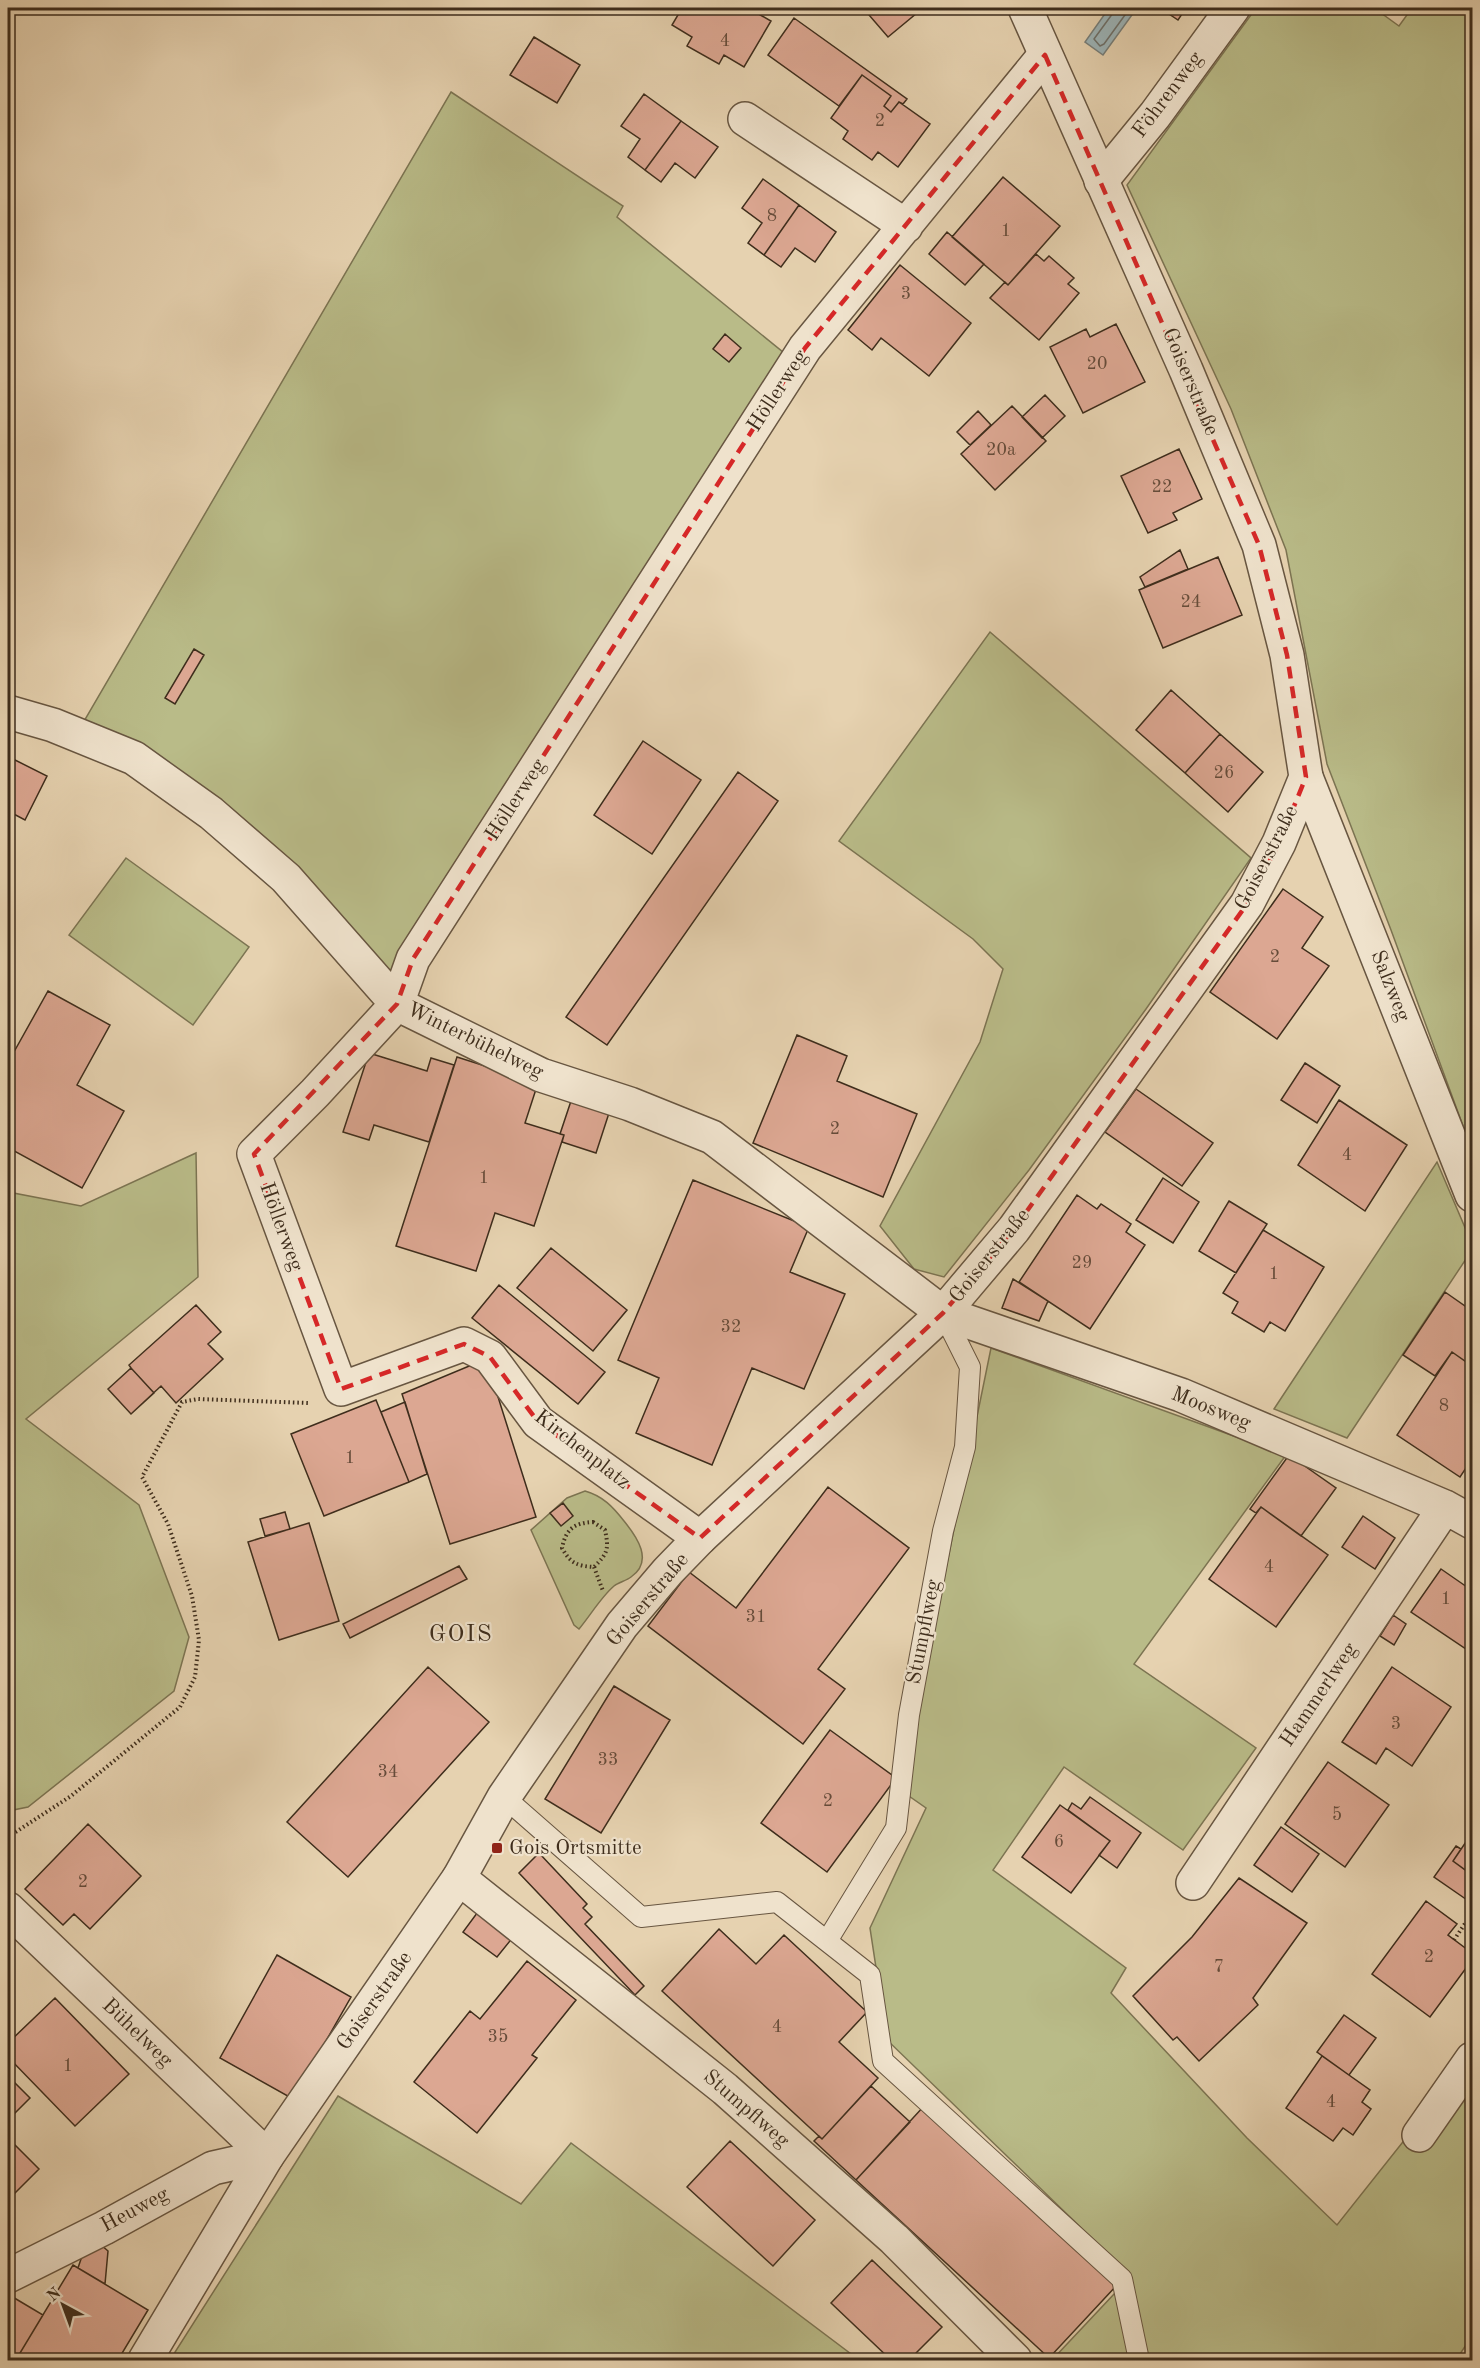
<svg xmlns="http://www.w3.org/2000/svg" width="1480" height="2368" viewBox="0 0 1480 2368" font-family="'Old Standard TT',serif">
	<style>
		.green { fill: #b9bb88; stroke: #7c7452; stroke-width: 1.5 }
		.water { fill: #9cb4b8; stroke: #767e7a; stroke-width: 1.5 }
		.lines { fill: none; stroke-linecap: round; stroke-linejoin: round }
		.shore { stroke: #6d706a; stroke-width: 1.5 }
		.building { fill: #dca792; stroke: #3e2d1c; stroke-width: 1.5 }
		.service-casing { stroke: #685641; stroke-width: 22 }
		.minor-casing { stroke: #685641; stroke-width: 36 }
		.tertiary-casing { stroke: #685641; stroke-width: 36 }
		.path { stroke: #3e2d1c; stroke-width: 4; stroke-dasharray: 1.5 3; stroke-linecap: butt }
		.service { stroke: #efe2cc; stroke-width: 20 }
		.minor { stroke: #efe2cc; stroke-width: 33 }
		.tertiary { stroke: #efe2cc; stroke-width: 33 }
		.marked { fill: none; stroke: #d62828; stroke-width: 4.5; stroke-dasharray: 12 8; stroke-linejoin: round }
		.poi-dot { fill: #8f2418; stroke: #efe2cc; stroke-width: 2 }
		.labels { text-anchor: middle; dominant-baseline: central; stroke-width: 4.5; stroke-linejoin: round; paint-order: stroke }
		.number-label { font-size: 18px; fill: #664c3a }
		.street-label { font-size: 21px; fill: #3e2d1c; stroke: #efe2cc }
		.poi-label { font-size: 21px; fill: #3e2d1c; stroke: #efe2cc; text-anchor: start }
		.quarter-label { font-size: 24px; letter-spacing: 1.5px; fill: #3e2d1c; stroke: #efe2cc }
	</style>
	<rect width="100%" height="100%" fill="#e6d2b0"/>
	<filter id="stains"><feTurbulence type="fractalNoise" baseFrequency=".00333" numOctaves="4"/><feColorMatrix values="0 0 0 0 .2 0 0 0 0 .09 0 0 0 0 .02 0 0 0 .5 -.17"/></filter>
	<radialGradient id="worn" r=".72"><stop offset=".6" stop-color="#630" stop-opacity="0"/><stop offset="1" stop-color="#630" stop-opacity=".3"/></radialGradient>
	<path class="green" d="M1256,8H1374L1399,26L1412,8H1472V1124L1466,1134L1391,930L1327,764L1286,550L1231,409L1127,185Z
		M451,92L623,206L617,217L805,370L391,974L80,728Z
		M990,632L1251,858L1146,1009L1029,1170L944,1277L914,1269L880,1226L980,1042L1003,969L973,939L839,841Z
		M126,858L249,947L193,1025L69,935Z
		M196,1153L198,1277L26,1419L139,1505L189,1637L174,1691L28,1807L8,1811V1192L81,1206Z
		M1437,1162L1472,1244V1250L1347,1438L1274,1409Z
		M991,1348L1286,1455L1134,1664L1256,1748L1183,1850L1064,1767L993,1870L1126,1968L1111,1993L1247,2138L1337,2225L1406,2138L1461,2090L1472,2097V2336L1456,2360H1052L1131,2276L887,2040L870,1928L926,1808L906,1794L922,1686Z
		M585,1491C603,1496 613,1507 624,1521C637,1537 654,1561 631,1577C626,1581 619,1582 614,1586C601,1597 590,1616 579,1629L574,1625L531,1530L567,1498Z
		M338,2096L521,2204L571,2143L859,2360H170Z"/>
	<path class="water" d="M1109,8H1137L1103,55L1085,42Z"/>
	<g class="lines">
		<path class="shore" d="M1114,8L1113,13L1094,39L1100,46L1104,44L1130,8"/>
	</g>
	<path class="building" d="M682,8H748L771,21L744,67L724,55L719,64L687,46L692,37L672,25Z
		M863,8H923L888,37Z
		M1160,8H1186L1178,20Z
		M794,18L907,99L903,104L899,102L891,112L884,106L891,96L862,75L839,106L768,55Z
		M534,37L580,65L557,103L510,75Z
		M862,75L891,96L884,106L891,112L899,102L930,124L898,167L878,152L872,160L843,139L848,131L831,118Z
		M644,94L681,121L645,170L628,157L640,139L621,126Z
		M681,121L718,147L695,178L675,163L661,182L645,170Z
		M1003,177L1060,226L1008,285L952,237Z
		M763,179L799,205L764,255L748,243L762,223L742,208Z
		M799,205L836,232L815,262L795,248L781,267L764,255Z
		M947,232L984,264L965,285L929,254Z
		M1036,254L1044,261L1049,256L1074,278L1068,284L1079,293L1039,340L990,298L1005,282L1008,285Z
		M900,265L971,323L929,376L881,338L872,350L848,330Z
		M1116,324L1145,382L1083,413L1050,347L1086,329L1090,337Z
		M725,334L741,348L729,362L713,349Z
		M1045,395L1065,416L1042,438L1022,417Z
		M1012,406L1046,441L995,490L961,454Z
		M978,411L991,425L970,445L957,432Z
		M1179,449L1202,499L1173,513L1177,520L1148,533L1121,476Z
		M1180,550L1188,569L1145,587L1140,577Z
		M1218,557L1242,615L1163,648L1139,590Z
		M194,649L204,655L175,704L165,698Z
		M1171,690L1220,734L1185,773L1136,730Z
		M1220,734L1263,772L1228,812L1185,773Z
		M643,741L701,780L652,854L594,815Z
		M13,759L47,776L25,820L8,811V770Z
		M738,772L778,801L607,1045L566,1017Z
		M1283,889L1323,917L1302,948L1329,966L1277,1039L1210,992Z
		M48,991L110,1025L77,1085L124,1111L82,1188L9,1148L8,1151V1046L15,1050Z
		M797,1035L847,1056L837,1081L917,1114L883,1197L753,1143Z
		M369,1053L427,1071L431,1058L454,1065L429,1142L374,1125L369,1140L343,1132Z
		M457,1057L538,1083L525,1123L564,1135L534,1226L495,1213L476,1271L396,1246Z
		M1305,1063L1340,1086L1317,1123L1281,1100Z
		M1136,1089L1213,1143L1182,1186L1105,1132Z
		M572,1098L610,1110L596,1153L562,1142L564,1135L560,1134Z
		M1339,1100L1407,1145L1365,1211L1298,1165Z
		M1163,1178L1199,1202L1173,1243L1136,1220Z
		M693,1180L809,1227L790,1272L845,1294L804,1389L752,1368L712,1465L636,1433L659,1378L618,1360Z
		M1077,1195L1097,1209L1101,1204L1131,1224L1126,1232L1145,1245L1090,1329L1019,1282Z
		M1229,1201L1267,1224L1236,1273L1199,1251Z
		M1263,1230L1324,1267L1285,1331L1270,1322L1264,1332L1232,1313L1238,1302L1223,1293Z
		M551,1248L627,1310L593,1351L517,1288Z
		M1013,1279L1048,1301L1039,1321L1002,1308Z
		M499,1285L605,1372L578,1404L472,1318Z
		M1445,1292L1472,1311V1366L1452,1352L1435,1376L1403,1355Z
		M196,1305L221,1332L208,1344L223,1359L176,1403L161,1386L131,1414L108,1389L131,1368L129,1365Z
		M1452,1352L1472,1366V1459L1460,1477L1397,1435Z
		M486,1359L536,1517L450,1544L402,1394Z
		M131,1368L154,1393L131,1414L108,1389Z
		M376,1400L409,1482L324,1516L291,1434Z
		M405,1402L427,1474L409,1482L381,1412Z
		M1289,1455L1336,1488L1301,1536L1261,1507L1256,1513L1250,1509Z
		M828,1487L909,1548L818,1669L845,1689L803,1744L648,1626L689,1572L736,1608Z
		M563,1503L573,1516L561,1526L550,1513Z
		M1261,1507L1328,1555L1276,1627L1209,1579Z
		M285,1512L290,1529L265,1536L260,1519Z
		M1363,1516L1395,1538L1375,1569L1342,1547Z
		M309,1523L339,1621L279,1640L248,1542Z
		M459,1566L467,1579L350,1638L343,1624Z
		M1441,1569L1467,1587L1472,1578V1653L1411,1612Z
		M1393,1615L1406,1624L1394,1645L1380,1636Z
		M428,1667L489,1722L348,1877L287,1822Z
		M1392,1667L1451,1707L1412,1766L1386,1748L1376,1764L1342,1742Z
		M614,1686L670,1720L601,1833L545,1799Z
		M830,1730L896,1778L827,1872L761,1823Z
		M1328,1762L1389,1805L1345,1867L1285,1824Z
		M1090,1797L1141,1833L1117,1868L1099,1855L1110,1841L1068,1810L1072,1803L1081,1809Z
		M1060,1805L1110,1841L1071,1893L1022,1857Z
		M88,1824L141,1876L90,1929L74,1914L63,1925L25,1889Z
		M1281,1827L1319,1854L1292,1892L1254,1865Z
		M1472,1833V1875L1453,1861Z
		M1456,1846L1461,1849L1453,1861L1472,1875V1898L1470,1902L1434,1877Z
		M539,1853L587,1904L583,1908L592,1917L585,1924L644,1986L635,1995L519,1873Z
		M1239,1878L1307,1923L1253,1998L1258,2005L1199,2061L1177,2037L1173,2040L1133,1996L1192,1937Z
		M1426,1901L1457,1924L1448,1935L1472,1953V1960L1430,2017L1372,1974Z
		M483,1905L518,1931L497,1957L463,1932Z
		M719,1929L756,1964L784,1935L867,2012L839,2042L878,2078L822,2139L662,1991Z
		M277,1955L351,1997L293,2099L220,2058Z
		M527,1961L576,2000L532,2055L537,2058L477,2133L414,2082L470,2011L480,2019Z
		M55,1998L129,2074L75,2126L8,2057V2043Z
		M1344,2015L1376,2038L1349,2075L1317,2052Z
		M1322,2056L1370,2090L1362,2102L1371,2109L1353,2135L1343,2128L1333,2141L1286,2108Z
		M8,2076L30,2098L8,2120Z
		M871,2086L910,2122L856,2180L814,2141L819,2136L822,2139Z
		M924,2106L1117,2285L1049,2358L856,2180Z
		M8,2138L39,2169L8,2200Z
		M730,2141L815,2220L773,2266L687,2187Z
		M100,2244L108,2251L105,2284L78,2268L83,2253Z
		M872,2260L942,2327L909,2360H891L831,2303Z
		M73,2265L148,2310L118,2360H33L20,2353Z
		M11,2296L43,2315L20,2353L27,2357L26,2360H8V2298Z"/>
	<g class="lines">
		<g class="service-casing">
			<path id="service" d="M504,1797L641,1917L777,1902L870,1975L883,2061L1122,2279L1139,2360
				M827,1941L896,1828L909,1715L943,1531L965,1447L970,1367L943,1313"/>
		</g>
		<g class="minor-casing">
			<path id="minor" d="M745,119L906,226
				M1101,181L1155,115L1233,8
				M8,712L53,725L134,758L211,813L286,878L397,1004L541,1075L630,1104L712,1137L943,1313L1181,1395L1445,1507L1472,1522
				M1306,777L1472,1195
				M700,1538L538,1422L490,1357L464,1344L341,1389L254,1154L315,1093L397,1004L413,959L805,348L1045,55
				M459,1878L725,2089L894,2239L1015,2360
				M1193,1883L1445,1507
				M8,1909L267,2156
				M1419,2135L1472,2059
				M8,2276L104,2228L213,2168L267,2156"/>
		</g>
		<g class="tertiary-casing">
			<path id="tertiary" d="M145,2360L267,2156L459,1878L504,1797L622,1625L668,1571L700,1538L943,1313L1014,1229L1247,904L1279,843L1306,777L1287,655L1259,545L1186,370L1025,8"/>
		</g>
		<path class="path" d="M593,1522L605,1530C609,1549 608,1553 594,1567C577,1566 570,1563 562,1548C566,1529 574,1523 593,1522Z
			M594,1567L603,1591
			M8,1837L71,1796L180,1707L195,1677L199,1640L192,1596L168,1524L142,1477L182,1402L198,1399L308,1403
			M1454,1940L1472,1913"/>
		<use href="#service" class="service"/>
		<use href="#minor" class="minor"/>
		<use href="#tertiary" class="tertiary"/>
	</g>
	<path class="marked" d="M1045,55L1259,545L1287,655L1306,777L1279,843L1247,904L1014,1229L943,1313L700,1538L538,1422L490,1357L464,1344L341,1389L254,1154L397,1004L413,959L805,348Z"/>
	<rect class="poi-dot" x="491" y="1842" width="12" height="12" rx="3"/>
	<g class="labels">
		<g class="number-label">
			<text x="725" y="41">4</text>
			<text x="880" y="121">2</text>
			<text x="772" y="216">8</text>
			<text x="1006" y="231">1</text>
			<text x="906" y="294">3</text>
			<text x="1097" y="364">20</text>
			<text x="1001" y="450">20a</text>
			<text x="1162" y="487">22</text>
			<text x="1191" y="602">24</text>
			<text x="1224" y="773">26</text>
			<text x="1275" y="957">2</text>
			<text x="835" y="1129">2</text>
			<text x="1347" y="1155">4</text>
			<text x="484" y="1178">1</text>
			<text x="1082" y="1263">29</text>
			<text x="1274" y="1274">1</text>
			<text x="731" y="1327">32</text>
			<text x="1444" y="1406">8</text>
			<text x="350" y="1458">1</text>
			<text x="1269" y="1567">4</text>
			<text x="1446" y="1599">1</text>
			<text x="756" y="1617">31</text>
			<text x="1396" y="1724">3</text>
			<text x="608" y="1760">33</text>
			<text x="388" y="1772">34</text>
			<text x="828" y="1801">2</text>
			<text x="1337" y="1815">5</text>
			<text x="1059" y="1842">6</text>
			<text x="83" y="1882">2</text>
			<text x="1429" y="1957">2</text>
			<text x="1219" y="1967">7</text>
			<text x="777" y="2027">4</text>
			<text x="498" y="2037">35</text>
			<text x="68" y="2066">1</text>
			<text x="1331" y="2102">4</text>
		</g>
		<g class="street-label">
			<text transform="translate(1168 95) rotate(-53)">Föhrenweg</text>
			<text transform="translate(1190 382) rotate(67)">Goiserstraße</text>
			<text transform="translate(778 391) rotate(-57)">Höllerweg</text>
			<text transform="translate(516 800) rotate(-57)">Höllerweg</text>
			<text transform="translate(1267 858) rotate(-63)">Goiserstraße</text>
			<text transform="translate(1390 986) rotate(68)">Salzweg</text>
			<text transform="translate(475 1041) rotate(26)">Winterbühelweg</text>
			<text transform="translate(281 1227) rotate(70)">Höllerweg</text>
			<text transform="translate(990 1256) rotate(-51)">Goiserstraße</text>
			<text transform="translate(1211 1409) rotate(22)">Moosweg</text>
			<text transform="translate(582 1450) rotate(38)">Kirchenplatz</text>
			<text transform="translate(648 1600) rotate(-50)">Goiserstraße</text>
			<text transform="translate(924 1632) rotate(-79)">Stumpflweg</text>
			<text transform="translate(1319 1695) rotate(-56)">Hammerlweg</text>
			<text transform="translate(375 2001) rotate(-55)">Goiserstraße</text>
			<text transform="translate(137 2033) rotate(44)">Bühelweg</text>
			<text transform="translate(746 2109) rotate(41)">Stumpflweg</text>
			<text transform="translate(135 2210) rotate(-28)">Heuweg</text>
		</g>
		<g class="poi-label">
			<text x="509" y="1848">Gois Ortsmitte</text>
		</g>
		<g class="quarter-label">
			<text x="461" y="1635">GOIS</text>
		</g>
	</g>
	<rect width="1480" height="2368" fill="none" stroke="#e6d2b0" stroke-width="30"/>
	<rect x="9" y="9" width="1462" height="2350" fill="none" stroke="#3e2d1c" stroke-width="3"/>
	<rect x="15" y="15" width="1450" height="2338" fill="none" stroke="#3e2d1c" stroke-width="1.5"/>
	<g transform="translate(63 2305) rotate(319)" stroke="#efe2cc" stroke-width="4.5" paint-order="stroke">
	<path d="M0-4.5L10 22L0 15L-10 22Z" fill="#3e2d1c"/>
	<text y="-9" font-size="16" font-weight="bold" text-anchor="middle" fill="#3e2d1c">N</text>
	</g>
	<rect width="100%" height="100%" filter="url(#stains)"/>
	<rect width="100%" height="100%" fill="url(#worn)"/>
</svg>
